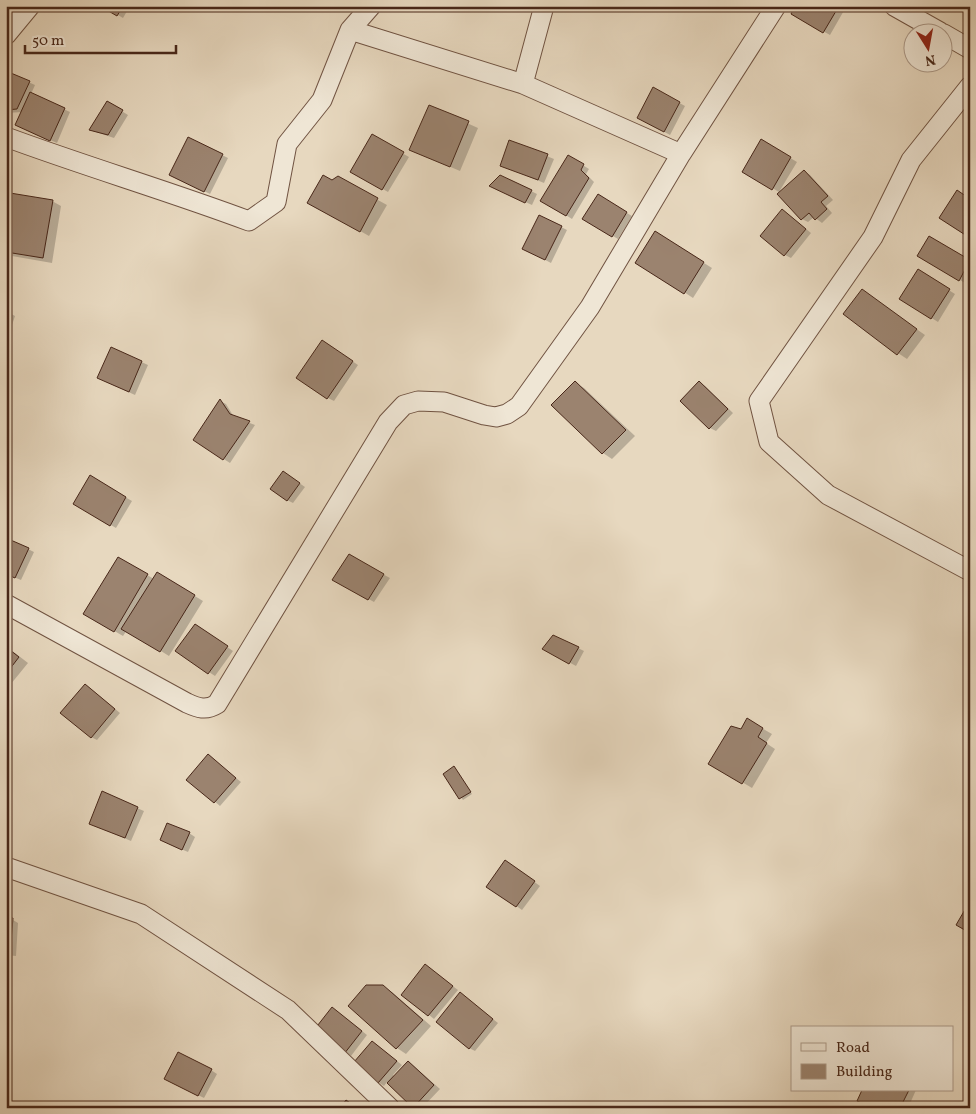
<svg xmlns="http://www.w3.org/2000/svg" width="976" height="1114" viewBox="0 0 976 1114" font-family="Vollkorn,serif">
	<style>
		.shadow { fill: #0003 }
		.building { fill: #9b836f; stroke: #482719 }
		.lines { fill: none; stroke-linecap: round; stroke-linejoin: round }
		.minor-casing { stroke: #705342; stroke-width: 21 }
		.minor { stroke: #efe6d5; stroke-width: 19 }
	</style>
	<rect width="100%" height="100%" fill="#e7d8bf"/>
	<filter id="stains"><feTurbulence type="fractalNoise" baseFrequency=".004" numOctaves="4"/><feColorMatrix values="0 0 0 0 .2 0 0 0 0 .09 0 0 0 0 .02 0 0 0 .5 -.17"/></filter>
	<radialGradient id="worn" r=".72"><stop offset=".6" stop-color="#630" stop-opacity="0"/><stop offset="1" stop-color="#630" stop-opacity=".3"/></radialGradient>
	<path class="shadow" d="M103,6H130L123,18Z
		M797,6H844L846,7L830,35L792,14Z
		M6,72L35,85L31,94L70,112L57,143L23,128V112L6,113Z
		M654,89L685,106L670,135L644,121Z
		M107,102L128,115L114,138L90,130Z
		M429,106L478,128L460,171L411,150Z
		M372,136L409,157L388,192L351,171Z
		M510,141L554,159L544,183L501,165Z
		M762,141L797,162L779,192L744,171Z
		M222,155L228,158L210,194L177,178Z
		M568,156L589,169L586,174L594,182L572,219L542,200Z
		M804,171L810,175L833,200L826,206L832,213L822,223L814,217L808,222L802,219Z
		M338,178L387,205L369,236L309,202Z
		M497,189L531,191L537,194L532,205Z
		M6,196L52,201L61,206L52,263L6,255Z
		M598,196L632,216L618,239L584,219Z
		M788,214L811,233L791,258L785,255Z
		M561,227L567,230L551,263L530,252Z
		M664,238L712,268L693,298L684,292Z
		M930,238L970,262V276L965,283L919,256Z
		M918,271L955,294L938,322L901,299Z
		M862,291L925,335L907,359L898,353Z
		M6,311L15,316L6,343Z
		M328,345L358,365L334,401L328,398Z
		M111,348L148,365L135,395L104,381Z
		M575,383L584,388L635,436L612,459L603,453L553,405Z
		M700,383L705,386L733,413L716,431L710,428Z
		M220,401L226,404L234,417L255,425L230,463L194,440Z
		M289,476L305,487L293,503L287,500Z
		M90,477L132,501L116,528L75,504Z
		M28,549L34,552L21,580L6,574Z
		M349,556L390,578L374,602L334,580Z
		M118,558L154,579L157,573L203,601L169,656L127,630L123,636L85,614Z
		M201,629L233,651L215,676L177,651Z
		M554,636L584,651L576,666L544,649Z
		M6,646L28,663L6,690Z
		M91,689L120,713L97,740L91,737Z
		M748,720L772,734L766,743L775,749L752,788L710,763L741,730Z
		M208,755L241,782L220,806L188,779Z
		M454,768L472,794L463,800L444,774Z
		M102,793L144,811L131,841L96,826Z
		M189,833L195,837L188,852L167,843Z
		M511,865L540,886L522,910L488,886Z
		M6,919L13,920L18,923L16,956L6,955Z
		M426,966L458,990L434,1019L429,1015Z
		M383,986L392,992L431,1026L406,1054L397,1048L350,1006Z
		M461,994L498,1023L475,1051L469,1048Z
		M338,1012L367,1035L351,1056L345,1052Z
		M373,1042L402,1065L393,1075L395,1077L409,1062L414,1066L440,1089L422,1108L414,1107L387,1082L384,1086L378,1082Z
		M211,1070L217,1074L204,1098L172,1082Z
		M863,1090H916L908,1108H873Z"/>
	<path class="building" d="M100,6H123L117,16Z
		M795,6H839L823,33L791,14Z
		M6,71L30,81L17,109L6,110Z
		M653,87L680,102L664,132L637,118Z
		M30,92L65,108L50,141L15,125Z
		M107,101L123,110L108,135L89,130Z
		M429,105L469,121L450,167L409,150Z
		M372,134L404,152L382,190L350,172Z
		M188,137L223,154L204,192L169,175Z
		M761,139L791,157L772,190L742,172Z
		M509,140L548,154L538,180L500,166Z
		M568,155L584,164L581,170L589,178L566,216L540,201Z
		M804,170L828,196L821,202L827,209L815,220L809,213L801,220L777,194Z
		M323,175L332,180L338,176L378,198L360,232L307,203Z
		M500,175L532,190L525,203L489,186Z
		M957,190L970,199V238L939,218Z
		M10,193L53,200L43,258L6,252V195Z
		M598,194L627,212L612,237L582,219Z
		M782,209L806,229L784,256L760,236Z
		M539,215L562,226L545,260L522,249Z
		M655,231L704,262L684,294L635,263Z
		M929,236L970,260L959,281L917,256Z
		M918,269L950,289L931,319L899,299Z
		M862,289L917,329L897,355L843,314Z
		M322,340L353,361L327,399L296,378Z
		M111,347L142,361L129,392L97,378Z
		M575,381L626,430L602,454L551,405Z
		M699,381L728,409L709,429L680,401Z
		M220,399L230,414L250,421L223,460L193,440Z
		M283,471L300,483L287,501L270,489Z
		M90,475L126,497L110,526L73,504Z
		M6,538L29,548L15,578L6,574Z
		M349,554L384,574L368,600L332,580Z
		M118,557L148,574L114,632L83,614Z
		M157,572L195,595L160,652L121,629Z
		M195,624L228,646L208,674L175,651Z
		M553,635L579,647L569,664L542,649Z
		M6,647L19,657L6,674Z
		M85,684L115,709L91,738L60,713Z
		M747,718L763,728L758,737L767,743L742,784L708,764L731,726L741,729Z
		M208,754L236,778L214,803L186,780Z
		M454,766L471,792L459,799L443,774Z
		M102,791L138,807L125,838L89,824Z
		M167,823L190,832L182,850L160,840Z
		M505,860L535,881L516,907L486,887Z
		M970,901V933L956,925Z
		M6,918H13L10,953H6Z
		M425,964L453,986L428,1016L401,995Z
		M366,985H383L423,1020L396,1049L348,1006Z
		M460,992L493,1019L469,1049L436,1022Z
		M332,1007L362,1031L344,1054L314,1030Z
		M372,1041L397,1061L378,1083L354,1062Z
		M178,1052L212,1069L198,1096L164,1079Z
		M408,1061L434,1085L413,1108L387,1083Z
		M862,1090H909L900,1108H872L857,1101Z
		M346,1100L357,1108H340Z"/>
	<g class="lines">
		<g class="minor-casing">
			<path id="minor" d="M894,6L940,32
				M350,30L523,84L681,154
				M944,34L970,49
				M6,35L30,6
				M523,84L544,6
				M970,86L911,160L873,237L759,401L769,442L828,495L970,571
				M6,137C87,167 169,191 249,221L276,202L287,144L322,100L350,30L371,6
				M6,604L187,703C198,708 206,711 217,704L388,422L404,405L418,401L444,402L484,415L496,417L507,414L519,406L590,307L681,154L776,6
				M6,867L141,914L288,1010L390,1108"/>
		</g>
		<use href="#minor" class="minor"/>
	</g>
	<rect width="976" height="1114" fill="none" stroke="#e7d8bf" stroke-width="25"/>
	<rect x="8" y="8" width="961" height="1099" fill="none" stroke="#482719" stroke-width="2.5"/>
	<rect x="12" y="12" width="951" height="1089" fill="none" stroke="#482719"/>
	<rect x="791" y="1026" width="162" height="65" fill="#efe6d5" stroke="#ac9a8a"/>
	<rect x="801" y="1043" width="25" height="8" fill="#efe6d5" stroke="#ac9a8a"/>
	<text x="836" y="1052" font-size="15" fill="#482719">Road</text>
	<rect x="801" y="1064" width="25" height="15" fill="#9b836f" stroke="#ac9a8a"/>
	<text x="836" y="1076" font-size="15" fill="#482719">Building</text>
	<g transform="translate(928 48) rotate(169)"><circle r="24" fill="#efe6d5" stroke="#ac9a8a"/>
	<path d="M0-4L9 19L0 12L-9 19Z" fill="#8f2418"/>
	<text y="-8" font-size="14" font-weight="bold" text-anchor="middle" fill="#482719">N</text>
	</g>
	<path d="M25 45v8h151v-8" fill="none" stroke="#482719" stroke-width="2.5"/>
	<text x="32" y="45" font-size="15" fill="#482719" stroke="#efe6d5" stroke-width="4" paint-order="stroke">50 m</text>
	<rect width="100%" height="100%" filter="url(#stains)"/>
	<rect width="100%" height="100%" fill="url(#worn)"/>
</svg>
